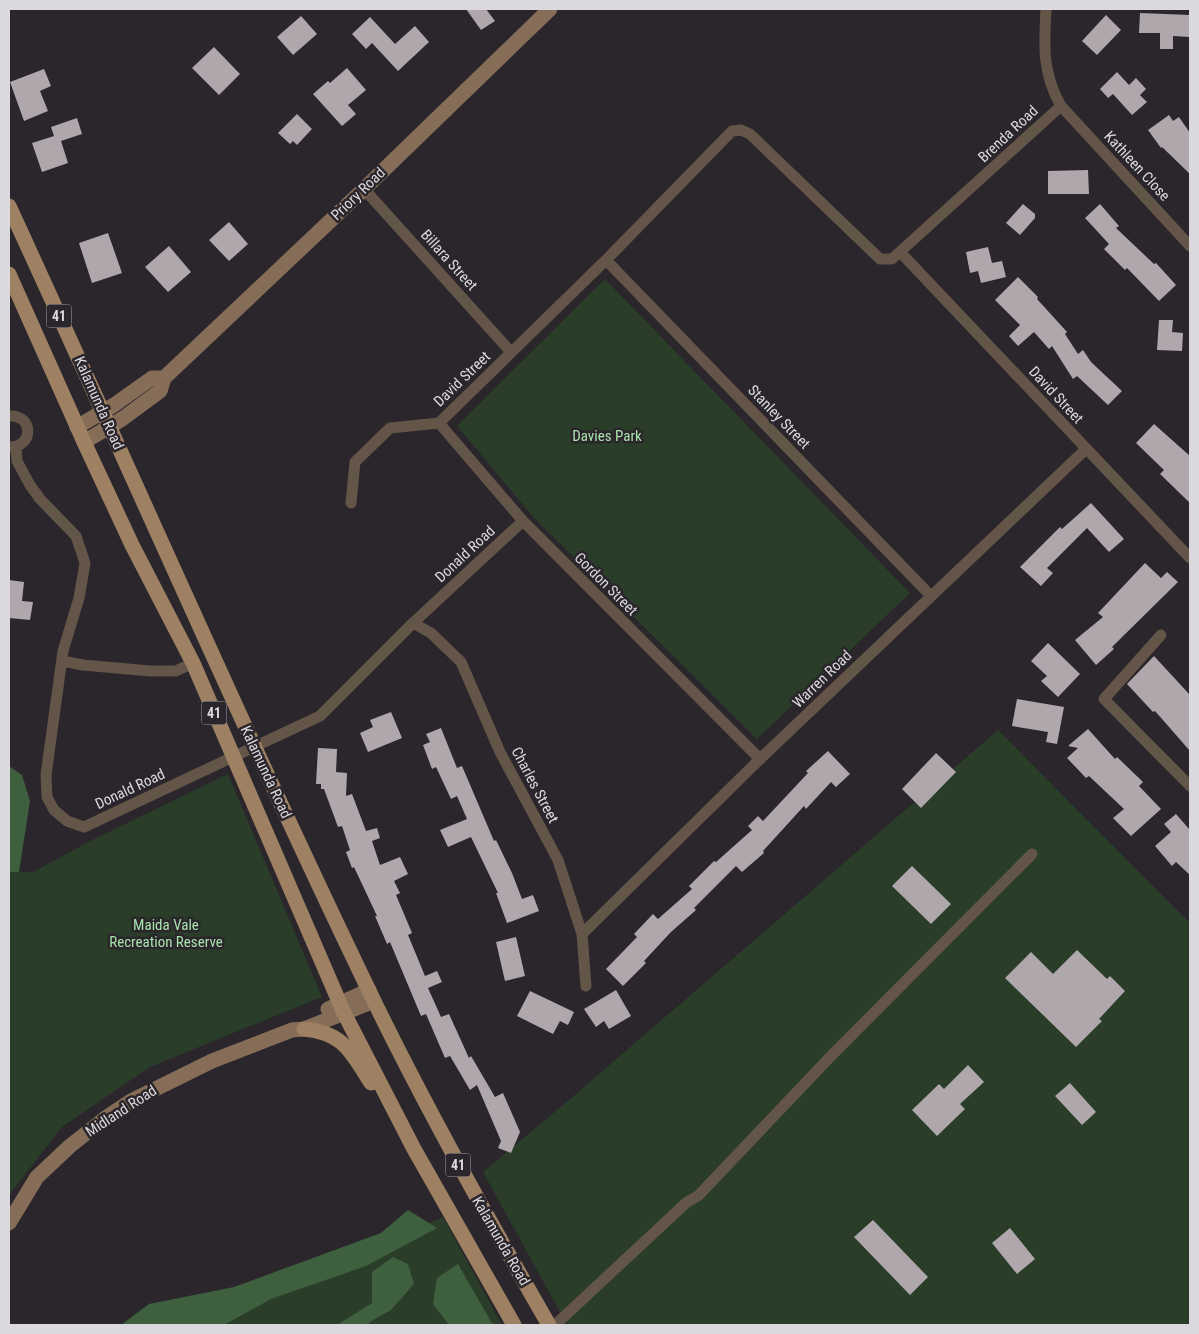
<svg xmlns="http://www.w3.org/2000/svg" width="1199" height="1334" viewBox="0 0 1199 1334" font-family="'Roboto Condensed',sans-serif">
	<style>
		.green { fill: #293d29 }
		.forest { fill: #3e603f }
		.building { fill: #afa7ac }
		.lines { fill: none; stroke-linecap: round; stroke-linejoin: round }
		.street { stroke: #635547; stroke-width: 11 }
		.secondary { stroke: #856d57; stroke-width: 15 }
		.primary { stroke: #9e8063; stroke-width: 15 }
		.labels { text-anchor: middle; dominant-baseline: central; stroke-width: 5; stroke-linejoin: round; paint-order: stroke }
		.shield { fill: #2a262c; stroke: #a6a3a8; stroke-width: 1 }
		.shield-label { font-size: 14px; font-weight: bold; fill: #dbd9dd }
		.street-label { font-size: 15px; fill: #dbd9dd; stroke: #2a262c }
		.park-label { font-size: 15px; fill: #a9e2ab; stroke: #2a262c }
	</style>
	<rect width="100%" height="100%" fill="#2a262c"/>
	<path class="green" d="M605,279L910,593L757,739L534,518L457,426Z
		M998,730L1190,923V1325H567L483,1172L563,1105Z
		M228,774L322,997L150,1067L62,1127L9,1195V872H33L94,839Z
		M443,1217L502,1325H181Z"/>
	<path class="forest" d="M9,766L22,775L30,801L19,872H9Z
		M408,1210L437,1228L366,1266L271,1299L224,1325H121L149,1304L234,1287L381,1233Z
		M393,1257L408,1264L414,1284L391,1310L370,1322L368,1325H337L372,1303V1272Z
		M458,1264L493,1325H449L433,1304L437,1278Z"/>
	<path class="building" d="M466,9H486L495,21L481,30Z
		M1140,13L1190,15V37L1173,36V49H1160V33H1139Z
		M1106,15L1121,30L1097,55L1082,41Z
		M301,16L317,34L293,55L277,37Z
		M370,17L395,44L415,26L429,42L398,71L372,43L366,49L352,34Z
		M214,47L240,74L219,95L192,68Z
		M347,68L366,90L348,105L356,114L342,126L313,94L328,81L330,83Z
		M44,69L51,86L40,91L48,111L24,121L10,82Z
		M1117,72L1129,85L1136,78L1146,89L1140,95L1147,102L1132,115L1113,94L1108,98L1100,89Z
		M297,114L312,129L297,145L293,141L290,144L278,133Z
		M1169,115L1173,121L1179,117L1190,133V174L1162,147L1161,148L1148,130Z
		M77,118L82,134L61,141L68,163L42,172L32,143L54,136L51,127Z
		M1088,170L1089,194H1048V171Z
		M1023,204L1035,214V218L1020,235L1006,223Z
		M1100,204L1119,226L1116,228L1154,264L1156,263L1176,285L1159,301L1127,268L1125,270L1104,249L1109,244L1085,218Z
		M229,222L248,244L229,261L209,240Z
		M108,233L122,273L92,283L79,243Z
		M169,246L191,272L168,292L145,267Z
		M988,247L992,263L1002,261L1006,277L981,283L978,271L970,273L966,252Z
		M1018,277L1038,297L1037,299L1067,332L1065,334L1078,354L1083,350L1091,362L1122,391L1108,405L1077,376L1073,379L1052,346L1049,349L1034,332L1018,346L1009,336L1020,325L995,300Z
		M1159,320H1173L1172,332L1183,333L1182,351L1157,350Z
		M1154,424L1190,456V503L1160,474L1164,470L1136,443Z
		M1091,503L1124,539L1109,552L1087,528L1047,568L1053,573L1041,586L1020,567L1060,527L1062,529Z
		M1145,563L1161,578L1167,572L1178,582L1112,647L1114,649L1096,665L1075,640L1103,617L1098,613Z
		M9,580L24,582L22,601L33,602L30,620L9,618Z
		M1048,643L1080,674L1058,697L1041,681L1047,676L1031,661Z
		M1154,656L1190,695V751L1155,711L1153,712L1127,684Z
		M1017,699L1064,707L1057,744L1046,742L1048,732L1012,726Z
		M391,712L402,738L368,752L360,733L373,727L370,720Z
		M441,728L457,768L462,766L494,841L496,840L512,873L522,899L533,895L539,911L507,923L496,893H498L471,837L448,847L440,830L467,819L457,796L451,799L436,767L432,769L423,745L430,742L426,734Z
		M1088,729L1115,759L1117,757L1143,782L1139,786L1161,809L1131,836L1113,818L1124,809L1089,776L1086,778L1067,758L1078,748L1068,746Z
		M318,748L337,749L336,772L347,773L346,796L352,794L366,831L377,828L380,838L372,841L380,865L400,857L408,874L394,881L400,893L396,895L412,933L408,935L425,976L437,971L442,982L428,988L441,1017L449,1014L469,1058L471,1056L495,1097L503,1093L520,1132L511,1153L498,1148L501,1141L477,1085L470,1090L450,1056L445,1058L426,1014L421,1016L390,942L387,944L375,916H377L354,867L352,868L346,852L350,850L342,826L338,827L324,789H321V784H316Z
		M828,751L850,774L836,787L831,782L806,809L804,806L763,851L764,853L742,872L736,866L694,908L696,910L671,932L644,961L646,963L623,986L606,969L637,937L634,934L653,914L658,919L692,889L689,886L714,861L716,862L752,830L748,826L758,816L763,821L808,773L806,771Z
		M936,753L956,772L921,808L902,789Z
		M1176,814L1190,830V875L1176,862L1172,866L1155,846L1171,832L1164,824Z
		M912,866L951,904L931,924L892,886Z
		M516,937L525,976L505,981L496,942Z
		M1077,950L1107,979L1110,976L1125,991L1099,1019L1102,1021L1076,1047L1005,978L1031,952L1053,974Z
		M616,990L631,1016L609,1029L604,1021L596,1027L584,1009Z
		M530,991L574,1012L568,1025L560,1021L553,1034L517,1016Z
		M968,1065L984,1082L960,1104L965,1109L937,1136L912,1110L939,1084L944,1089Z
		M1070,1083L1096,1112L1082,1125L1055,1096Z
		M873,1220L928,1277L910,1295L854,1237Z
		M1010,1228L1035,1259L1017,1274L992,1243Z"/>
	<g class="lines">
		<path class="street" d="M1061,106L1190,246
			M364,189L511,352
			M901,253L1190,558
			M606,260L931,596
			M9,416C34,414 34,448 9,447
			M439,423L523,521L760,759
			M16,447L17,461L30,485L40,499L76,536L85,563L79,598L63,651L46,775L47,797L54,810L67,821L84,827L320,716L413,623L523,521
			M351,503L355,462L390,428L439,423L606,260L732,131L741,130L750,134L880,259H892L1061,106C1042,73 1044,45 1046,9
			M413,623L431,633L461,662L500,752L558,860L582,934L586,986
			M1161,635L1104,699L1190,786
			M62,661L83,665L150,671H176L193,663
			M582,934L760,759L1086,449
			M555,1325L687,1202L698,1196L831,1056L1032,854"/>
		<path class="secondary" d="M77,427L114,405L152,378H164
			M84,442L122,419L160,391L164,378L364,189L550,9
			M328,1009L369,990
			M9,1223L37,1177L70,1146L104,1119L131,1101L212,1061L292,1030L304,1029L374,1001"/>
		<path class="primary" d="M9,206C131,471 247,738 374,1001C428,1112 488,1219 549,1325
			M9,274L84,442L132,545L193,663L344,1013L414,1149L514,1325
			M304,1029C344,1033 351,1052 371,1083"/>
	</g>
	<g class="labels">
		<g class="shield">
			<rect x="46.5" y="304.5" width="25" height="23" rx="4"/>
			<rect x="201.5" y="701.5" width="25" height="23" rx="4"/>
			<rect x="445.5" y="1153.5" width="25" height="23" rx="4"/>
		</g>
		<g class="shield-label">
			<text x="59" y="316">41</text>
			<text x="214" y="713">41</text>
			<text x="458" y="1165">41</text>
		</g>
		<g class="street-label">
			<text transform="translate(1008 134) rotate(-43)">Brenda Road</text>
			<text transform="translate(1137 166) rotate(47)">Kathleen Close</text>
			<text transform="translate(358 194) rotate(-44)">Priory Road</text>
			<text transform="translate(449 260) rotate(48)">Billara Street</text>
			<text transform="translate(462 379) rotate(-44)">David Street</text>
			<text transform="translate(1056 395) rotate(47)">David Street</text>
			<text transform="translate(99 403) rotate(66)">Kalamunda Road</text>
			<text transform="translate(779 417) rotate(46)">Stanley Street</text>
			<text transform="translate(465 554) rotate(-43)">Donald Road</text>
			<text transform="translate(606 584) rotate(45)">Gordon Street</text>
			<text transform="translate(822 679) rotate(-44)">Warren Road</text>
			<text transform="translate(266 772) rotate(65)">Kalamunda Road</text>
			<text transform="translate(535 785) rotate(62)">Charles Street</text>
			<text transform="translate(130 789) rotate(-25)">Donald Road</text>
			<text transform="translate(121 1111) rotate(-33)">Midland Road</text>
			<text transform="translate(501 1241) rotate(60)">Kalamunda Road</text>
		</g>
		<g class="park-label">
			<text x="607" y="436">Davies Park</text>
			<text x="166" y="925">Maida Vale<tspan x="166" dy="17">Recreation Reserve</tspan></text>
		</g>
	</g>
	<rect width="1199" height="1334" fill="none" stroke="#dbd9dd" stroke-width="20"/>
</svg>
